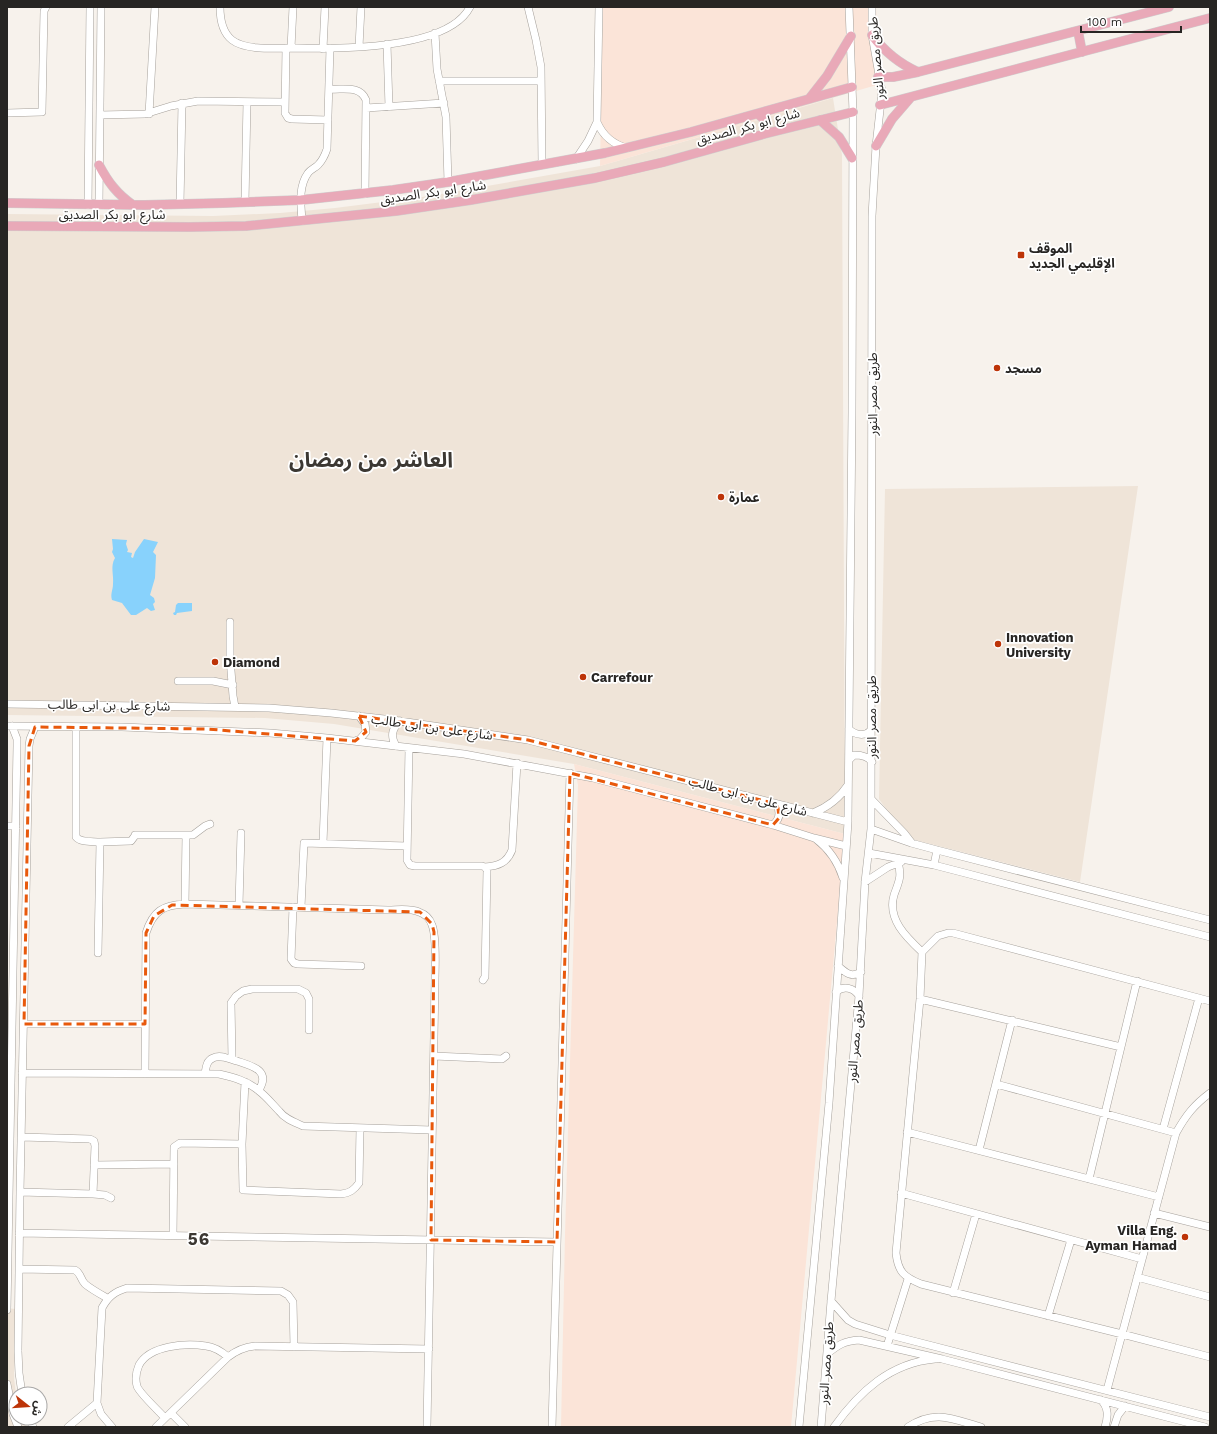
<svg xmlns="http://www.w3.org/2000/svg" width="1217" height="1434" viewBox="0 0 1217 1434" font-family="'Work Sans','Noto Sans Arabic',sans-serif">
	<style>
		.built { fill: #efe4d8 }
		.industrial { fill: #fbe4d8 }
		.water { fill: #88d2fc }
		.lines { fill: none; stroke-linecap: round; stroke-linejoin: round }
		.minor-casing { stroke: #a6a19b; stroke-width: 8 }
		.major-casing { stroke: #cfcfcf; stroke-width: 10 }
		.minor { stroke: #fff; stroke-width: 7 }
		.major { stroke: #e9a9b8; stroke-width: 9 }
		.marked { fill: none; stroke: #e8590c; stroke-width: 3; stroke-dasharray: 8 5; stroke-linejoin: round }
		.poi-dot { fill: #bd3408; stroke: #fff; stroke-width: 1.5 }
		.labels { text-anchor: middle; dominant-baseline: central; stroke-width: 3.5; stroke-linejoin: round; paint-order: stroke }
		.street-label { font-size: 13px; fill: #272523; stroke: #fff }
		.poi-label { font-size: 13px; font-weight: bold; fill: #272523; stroke: #fff; text-anchor: start }
		.district-label { font-size: 17px; font-weight: bold; letter-spacing: 1px; fill: #3c3833; stroke: #fff }
		.town-label { font-size: 21px; font-weight: bold; fill: #3c3833; stroke: #fff }
	</style>
	<rect width="100%" height="100%" fill="#f7f2ec"/>
	<path class="built" d="M833,98L842,155L845,834L574,764L334,724L265,718L7,715V214L213,216L280,213L335,208L430,196L600,166Z
		M1138,486L1080,882L907,838L879,799L885,489Z
		M7,1308L15,1309L14,1378L16,1394V1418H22L26,1427H7Z"/>
	<path class="industrial" d="M603,7H876L880,84L600,166Z
		M574,764L845,834L791,1427H561L565,1235L578,785Z"/>
	<path class="water" d="M112,539L127,540L126,544L128,550L127,552L132,553L131,557L133,558L135,552L144,539L158,542L153,552L156,555L155,578L150,595L154,598L155,602L153,604L155,610L151,611L147,608L136,615H131L122,603L112,600C110,594 113,590 113,584C114,575 110,566 115,558L112,552L113,549Z
		M178,603H192V611L177,613L176,615H174L173,613L175,612L176,605Z"/>
	<g class="lines">
		<g class="minor-casing">
			<path id="minor" d="M220,7C220,19 222,32 232,40C246,51 278,48 295,48C337,49 448,50 470,7
				M528,7L536,40L541,67L542,165
				M435,33L437,69L446,117L448,182
				M387,44L389,107
				M359,47L361,7
				M286,48L285,113L288,118L292,119L328,120
				M291,48L293,7
				M323,49L325,7
				M439,81H541
				M330,89C344,90 360,85 366,100L365,194
				M366,108L444,103
				M7,113L42,112L44,11L46,7
				M149,114L155,7
				M100,115L145,114L171,106L198,101L285,102
				M597,122C603,136 612,144 627,148
				M576,159L588,141L597,122L599,7
				M245,202L247,102
				M180,204L182,103
				M88,205L90,7
				M99,205L101,7
				M302,221C301,205 298,187 308,173C311,169 315,168 318,165C323,160 325,155 327,149L330,48
				M230,622V658L233,696L235,707
				M178,681H213L233,685
				M7,704L269,708L331,713L393,720L528,740L848,822
				M7,726L122,727L270,733L327,738L464,754L593,778L773,825L814,838L846,846
				M76,727V837C81,843 93,841 100,842
				M849,729C855,735 865,737 871,730
				M355,741L360,739L366,732L365,724L359,716
				M396,746C390,736 392,729 400,721
				M409,748L407,860L410,865L415,866H482L485,867L487,870L485,977L483,980
				M849,760L854,755C861,755 868,756 872,762
				M872,800L904,833L911,842
				M813,813C828,807 839,799 848,785
				M773,825C780,819 781,812 776,804
				M7,826H16
				M871,829L911,843L937,850L1210,920
				M135,835H193L205,826L210,824
				M816,839C829,849 838,862 843,878
				M323,843L327,738
				M869,853L934,865L965,873L1210,937
				M898,862C902,877 899,881 894,895C887,919 906,937 922,952
				M934,865L937,850
				M485,867C498,866 507,863 512,850L517,763
				M865,882L888,867L901,862
				M185,904L186,835
				M239,905L241,833
				M293,907L291,959L294,963L298,964L361,966
				M301,907L304,843L407,846
				M98,953L100,842L131,841L134,837
				M838,966C846,973 851,978 861,972
				M836,992C844,985 854,988 859,996
				M920,999L1121,1047
				M1210,1001L953,933H948L938,936L922,952L920,999L896,1253C898,1272 904,1277 921,1284L1122,1334L1210,1357
				M24,1024H145
				M434,1056L502,1059L506,1056
				M232,1059L231,1003L236,996L243,991L252,989H298L306,993L309,999V1030
				M22,1073L219,1074C233,1077 248,1081 259,1091C267,1097 272,1104 279,1111C285,1119 294,1122 303,1126L432,1130
				M145,1074L146,933C153,911 163,905 185,904L388,910C398,910 410,908 419,912C425,914 430,919 432,925C437,938 435,966 435,981L427,1427
				M205,1074C206,1068 206,1061 213,1058C220,1054 229,1059 237,1061C252,1066 271,1070 259,1090
				M245,1082L242,1144L243,1190L341,1194C350,1193 354,1190 359,1183L360,1128
				M996,1084L1176,1133
				M1163,1129L1199,998
				M907,1132L1159,1197
				M21,1137L90,1139L94,1141L95,1146L93,1194
				M979,1150L1012,1020
				M94,1165L174,1164
				M1089,1179L1137,981
				M20,1192L93,1194L105,1195L111,1198
				M901,1193L1142,1259
				M1154,1213L1210,1227
				M19,1233L557,1242
				M173,1236L174,1147L180,1143L242,1144
				M19,1269L75,1270C81,1273 80,1279 85,1284C91,1289 100,1294 107,1298
				M1137,1277L1210,1297
				M953,1293L976,1214
				M831,1301L848,1320L855,1324L890,1335L1210,1417
				M7,1310L17,746V739L12,726
				M1048,1316L1071,1240
				M887,1346L908,1279
				M827,1354C838,1345 844,1341 859,1340L942,1359L1205,1427
				M7,1384L13,1414L18,1427
				M1107,1390L1176,1133C1186,1115 1194,1105 1210,1093
				M22,1394L19,1373L18,1351L20,1192L29,746L30,739L35,727
				M1101,1400C1109,1408 1108,1417 1105,1427
				M171,1413L185,1427
				M29,1418L33,1427
				M165,1418C159,1411 139,1393 137,1386C135,1379 136,1372 139,1365C150,1345 186,1343 206,1346C215,1347 221,1351 228,1357
				M68,1427L97,1403
				M112,1427L101,1414L97,1403L102,1308C108,1297 114,1292 127,1288L281,1291L288,1295L293,1302L294,1347
				M156,1427L228,1357C237,1350 244,1347 255,1346L429,1349
				M552,1427L570,773
				M799,1427L829,1103L848,822L852,412L853,112L849,7
				M821,1427L831,1301L859,996L865,882L871,829L872,216L876,146L882,92L872,35V7
				M834,1427C859,1392 890,1363 935,1359
				M908,1427C935,1409 953,1419 981,1427
				M1114,1427L1118,1415L1125,1406"/>
		</g>
		<g class="major-casing">
			<path id="major" d="M1078,31L1082,52
				M872,35C884,51 900,64 918,72
				M878,77H893L918,72L1169,7
				M809,99L827,76L851,36
				M880,105L1210,18
				M758,114C765,118 767,127 764,134
				M820,120L839,137L852,158
				M876,146L892,119L911,97
				M99,165C108,182 117,194 133,205
				M7,203L145,205L223,203L301,200L393,190L448,182L605,153L691,132L852,87
				M7,226L190,227L246,226L396,211L471,200L595,178L664,162L764,134L853,112"/>
		</g>
		<use href="#minor" class="minor"/>
		<use href="#major" class="major"/>
	</g>
	<path class="marked" d="M359,716L528,740L776,804L778,808L779,818L773,825L570,773L557,1242L431,1240L434,932L432,924L420,912L172,905L154,916L146,933L145,1024H24L29,746L35,727L207,729L355,741L366,732Z"/>
	<g class="poi-dot">
		<rect x="1017" y="251" width="8" height="8" rx="2"/>
		<circle cx="997" cy="368" r="4"/>
		<circle cx="721" cy="497" r="4"/>
		<circle cx="998" cy="644" r="4"/>
		<circle cx="215" cy="662" r="4"/>
		<circle cx="583" cy="677" r="4"/>
		<circle cx="1185" cy="1237" r="4"/>
	</g>
	<g class="labels">
		<g class="street-label">
			<text transform="translate(876 58) rotate(-95)">طريق مصر النور</text>
			<text transform="translate(748 126) rotate(-15)">شارع ابو بكر الصديق</text>
			<text transform="translate(433 192) rotate(-8)">شارع ابو بكر الصديق</text>
			<text x="112" y="214">شارع ابو بكر الصديق</text>
			<text transform="translate(872 394) rotate(-90)">طريق مصر النور</text>
			<text transform="translate(109 705) rotate(1)">شارع على بن ابى طالب</text>
			<text transform="translate(871 717) rotate(-90)">طريق مصر النور</text>
			<text transform="translate(432 727) rotate(8)">شارع على بن ابى طالب</text>
			<text transform="translate(748 796) rotate(15)">شارع على بن ابى طالب</text>
			<text transform="translate(855 1041) rotate(-85)">طريق مصر النور</text>
			<text transform="translate(826 1363) rotate(-86)">طريق مصر النور</text>
		</g>
		<g class="poi-label">
			<text x="1029" y="248">الموقف<tspan x="1029" dy="15">الإقليمي الجديد</tspan></text>
			<text x="1005" y="368">مسجد</text>
			<text x="729" y="497">عمارة</text>
			<text x="1006" y="637">Innovation<tspan x="1006" dy="15">University</tspan></text>
			<text x="223" y="662">Diamond</text>
			<text x="591" y="677">Carrefour</text>
			<text x="1177" y="1230" text-anchor="end">Villa Eng.<tspan x="1177" dy="15">Ayman Hamad</tspan></text>
		</g>
		<g class="district-label">
			<text x="199" y="1239">56</text>
		</g>
		<g class="town-label">
			<text x="371" y="459">العاشر من رمضان</text>
		</g>
	</g>
	<rect width="1217" height="1434" fill="none" stroke="#272523" stroke-width="16"/>
	<g transform="translate(28 1406) rotate(107)"><circle r="19" fill="#ffffff" stroke="#a9a8a7"/>
	<path d="M0-3L7 15L0 10L-7 15Z" fill="#bd3408"/>
	<text y="-6" font-size="11" font-weight="bold" text-anchor="middle" fill="#272523">ش</text>
	</g>
	<path d="M1081 26v6h100v-6" fill="none" stroke="#272523" stroke-width="2"/>
	<text x="1087" y="26" font-size="12" fill="#272523" stroke="#ffffff" stroke-width="3" paint-order="stroke">100 m</text>
</svg>
